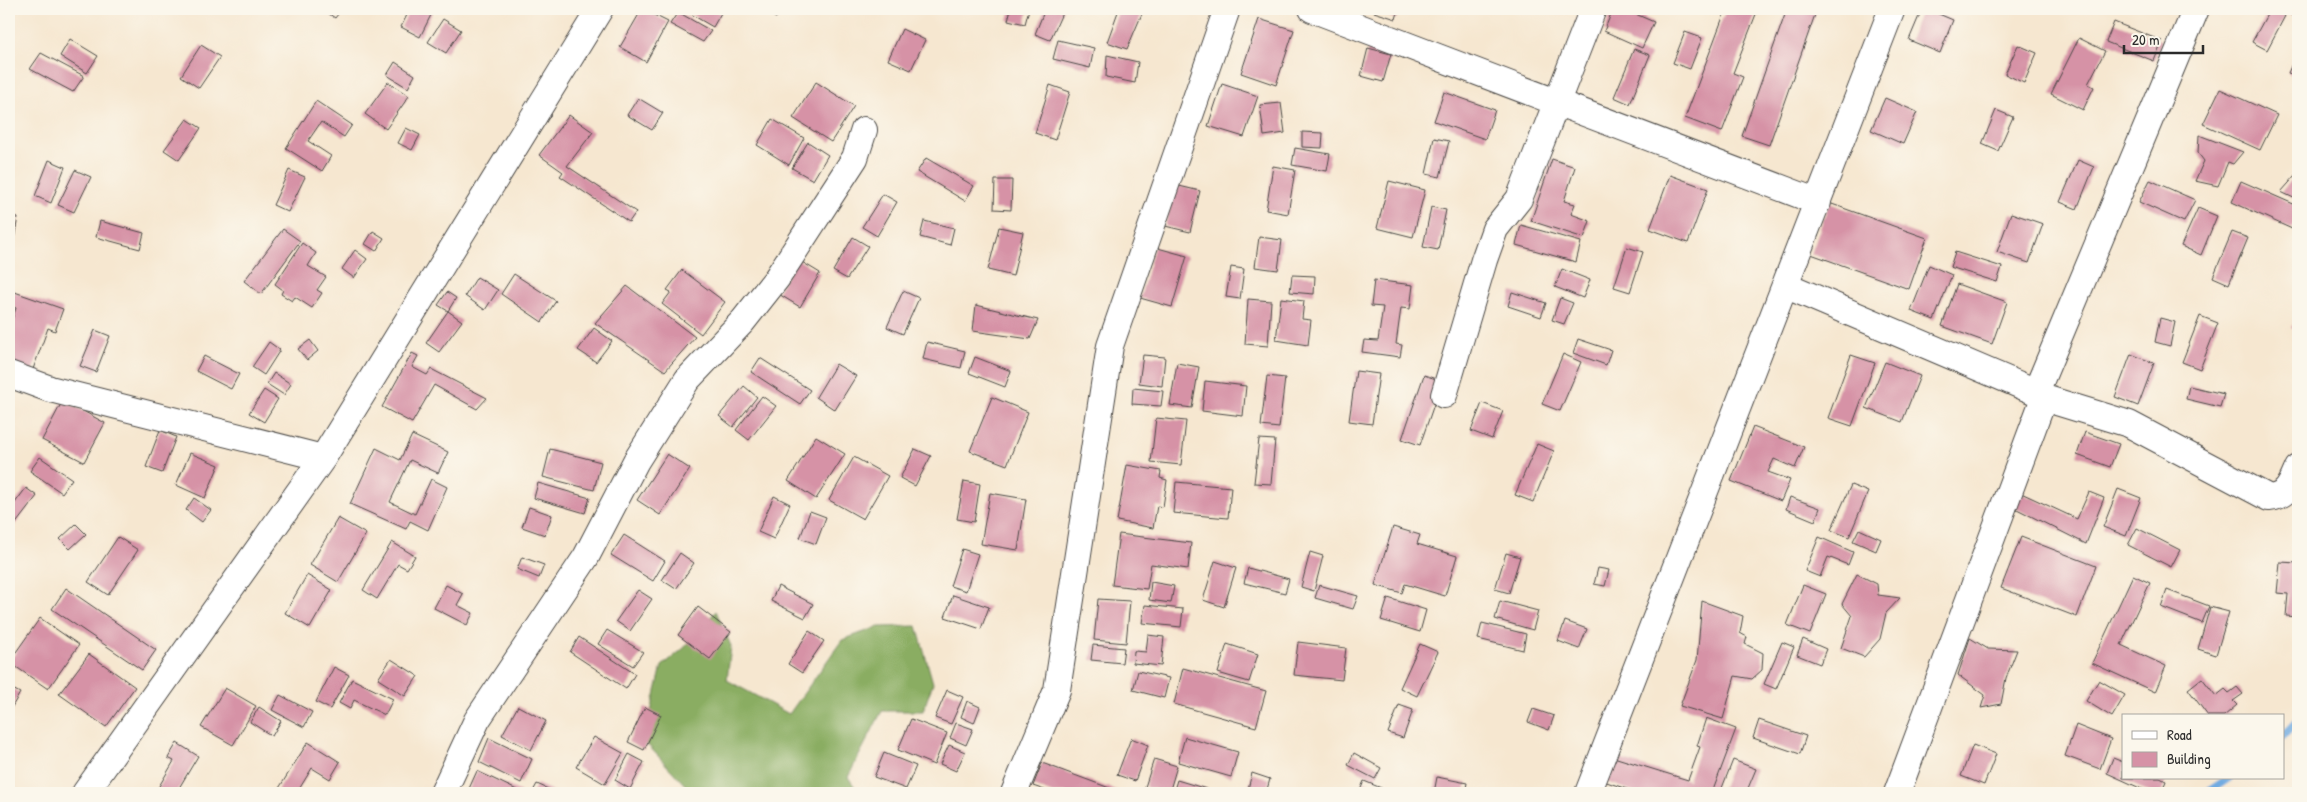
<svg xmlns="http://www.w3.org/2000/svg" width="2307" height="802" viewBox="0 0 2307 802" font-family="'Patrick Hand',sans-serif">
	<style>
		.forest { fill: #8aad62; stroke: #5a6c46 }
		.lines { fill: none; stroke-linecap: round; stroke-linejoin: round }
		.stream { stroke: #71abe1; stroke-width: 8 }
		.building { fill: #d692a6 }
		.minor-casing { stroke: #494744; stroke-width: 28 }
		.minor { stroke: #fff; stroke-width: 26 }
	</style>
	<rect width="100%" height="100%" fill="#fbf7ec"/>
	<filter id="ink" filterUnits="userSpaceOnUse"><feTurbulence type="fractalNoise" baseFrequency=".02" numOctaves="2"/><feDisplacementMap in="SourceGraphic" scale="10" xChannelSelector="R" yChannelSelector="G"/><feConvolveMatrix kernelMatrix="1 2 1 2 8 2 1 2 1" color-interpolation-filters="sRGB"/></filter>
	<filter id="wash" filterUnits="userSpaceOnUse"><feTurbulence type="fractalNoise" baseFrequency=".0096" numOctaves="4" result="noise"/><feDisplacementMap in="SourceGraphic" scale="20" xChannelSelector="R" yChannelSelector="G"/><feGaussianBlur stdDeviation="1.12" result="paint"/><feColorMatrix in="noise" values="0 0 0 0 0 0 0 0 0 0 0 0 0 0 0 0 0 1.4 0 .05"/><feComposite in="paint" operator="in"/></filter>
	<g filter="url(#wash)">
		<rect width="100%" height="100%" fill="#f6e7d0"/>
		<path class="forest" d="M716,611L731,646L727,680L789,714L842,640L878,627L917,626L933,683L923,711H882L848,777L859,793H699L687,787L644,741L662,666L684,648Z"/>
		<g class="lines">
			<path class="stream" d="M2283,736L2298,720
				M2206,793L2229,778"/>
		</g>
		<g id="blocks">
			<path class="building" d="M322,9H342L335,18Z
				M410,9H428L433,11L420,37L401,27Z
				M642,9L668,22L646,62L620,47Z
				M682,9H713L721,13L713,27Z
				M760,9H782L776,18Z
				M1011,9H1029L1025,24L1008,20Z
				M1045,9H1064L1050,40L1035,34Z
				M1119,9H1144L1127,49L1107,42Z
				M1375,9H1399L1396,19L1374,12Z
				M1613,9H1624L1654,22L1642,48L1604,31Z
				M1726,9H1758L1733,73L1743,77L1722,132L1685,118Z
				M1787,9H1817L1769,145L1742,136Z
				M1922,9H1927L1953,20L1940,53L1909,40Z
				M2270,9L2285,16L2267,50L2252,42Z
				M2278,9H2298V18Z
				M678,12L711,31L703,42L670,24Z
				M443,19L461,30L446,53L428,42Z
				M1259,19L1294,30L1276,85L1241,73Z
				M2114,22L2162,41L2154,61L2106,42Z
				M902,29L925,40L911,70L888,60Z
				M1685,32L1702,38L1690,69L1673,63Z
				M2079,38L2105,51L2088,84L2094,87L2083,110L2051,94Z
				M70,39L98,56L87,73L60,56Z
				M1058,40L1094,48L1090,68L1053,59Z
				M201,45L220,57L199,88L181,76Z
				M2018,45L2037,53L2024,83L2005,74Z
				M1368,48L1391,54L1383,82L1361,76Z
				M1634,49L1650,55L1630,104L1614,97Z
				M2298,50V77L2288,73Z
				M41,53L84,76L73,92L30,69Z
				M1107,55L1138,62L1135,83L1106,77Z
				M395,62L415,75L408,88L387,75Z
				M388,82L409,96L386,129L365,114Z
				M816,82L854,106L831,142L793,118Z
				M1222,84L1258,96L1244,137L1208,126Z
				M1050,85L1070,92L1055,140L1035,133Z
				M2220,89L2277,115L2260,150L2203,124Z
				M1444,92L1495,110L1485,139L1434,121Z
				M638,98L663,113L652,130L627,115Z
				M1885,98L1917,112L1903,144L1871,130Z
				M316,101L352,125L344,137L321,122L308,141L331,156L322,171L286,148Z
				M1281,103L1285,133L1264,136L1260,105Z
				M1996,110L2013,117L1998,151L1982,144Z
				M569,115L593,132L567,166L636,212L629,222L560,176L563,172L539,155Z
				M187,119L201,128L179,160L164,150Z
				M772,119L804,138L789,165L757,145Z
				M406,128L420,135L412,150L398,143Z
				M1302,132L1323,133L1322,148L1302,147Z
				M2199,135L2243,152L2233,164L2228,162L2218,186L2195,181L2204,161L2198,153Z
				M1434,138L1449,141L1440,177L1426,174Z
				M808,142L828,155L813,180L792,168Z
				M1295,148L1330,154L1327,171L1292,165Z
				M926,158L974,186L965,201L917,172Z
				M1552,159L1575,167L1564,201L1575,204L1571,214L1590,221L1584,238L1531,221Z
				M49,160L65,167L51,203L35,196Z
				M2078,160L2094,167L2077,209L2060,202Z
				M1273,166L1295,170L1288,214L1266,210Z
				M75,170L91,177L74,212L58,205Z
				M289,170L305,177L288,212L273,205Z
				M1670,175L1708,189L1688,243L1650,229Z
				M2296,175L2298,177V200L2281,192Z
				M995,180H1012L1011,210L994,209Z
				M2150,180L2195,200L2184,222L2139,202Z
				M1389,181L1425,190L1413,237L1377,228Z
				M2241,181L2298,206V216L2292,229L2232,202Z
				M1175,185L1200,191L1190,232L1165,226Z
				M883,194L897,202L877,236L862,227Z
				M1829,203L1927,238L1909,289L1811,254Z
				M1431,207L1446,210L1438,250L1423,247Z
				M2198,208L2217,216L2201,255L2181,246Z
				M2011,213L2043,224L2029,263L1997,252Z
				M9,215L18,217L10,262H9Z
				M100,221L144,233L140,249L96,237Z
				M924,221L954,228L950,245L920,237Z
				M1521,225L1581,242L1576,262L1516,245Z
				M999,227L1023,232L1013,276L988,270Z
				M283,229L300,241L261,294L244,281Z
				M373,231L384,238L376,251L365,244Z
				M2232,232L2248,238L2229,284L2213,277Z
				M853,237L868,246L847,279L833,271Z
				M1259,237L1282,240L1278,270L1255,267Z
				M302,243L316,253L308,266L326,277L317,290L322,293L312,308L295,297L292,301L281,294L283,290L275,284Z
				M1154,247L1187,256L1172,307L1140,298Z
				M1627,247L1643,252L1630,292L1614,287Z
				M355,250L367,259L354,278L342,269Z
				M1955,252L2002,267L1997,282L1950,267Z
				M797,259L820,273L800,307L777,293Z
				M1929,265L1952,275L1934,320L1911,311Z
				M1231,267L1244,269L1240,299L1226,297Z
				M1562,269L1590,280L1583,298L1555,287Z
				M682,270L725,302L701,334L662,304L671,292L667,290Z
				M514,274L556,301L542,322L501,294Z
				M1292,275L1315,276L1314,294L1290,292Z
				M477,277L498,290L485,310L465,296Z
				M1374,280L1413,285L1410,309L1401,308L1396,344L1402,345L1400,357L1362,352L1364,340L1378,341L1383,307L1371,306Z
				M1957,284L2007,302L1992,344L1942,326Z
				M627,286L695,337L665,371L595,323Z
				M9,290L63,309L55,331L48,328L32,372L9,363V328L16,308L9,305Z
				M903,291L919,298L903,334L887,327Z
				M447,292L456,298L448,311L438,305Z
				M1512,292L1546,303L1541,317L1508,306Z
				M1281,298L1304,301L1302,319L1311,320L1308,345L1276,340Z
				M1560,298L1573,303L1564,324L1552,320Z
				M1248,299L1271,301L1268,346L1245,344Z
				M976,305L1038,320L1030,339L973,331Z
				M448,311L462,321L439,352L426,343Z
				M2298,312V330L2292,328Z
				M2200,316L2218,323L2200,369L2182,362Z
				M2160,318L2175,322L2170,346L2155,342Z
				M594,328L612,341L596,362L578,350Z
				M95,330L110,336L96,372L80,366Z
				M1578,339L1611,350L1606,365L1573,353Z
				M310,340L318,351L307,360L298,349Z
				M269,342L280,350L264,375L252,367Z
				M927,342L965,351L961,368L923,359Z
				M412,353L418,356L412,367L427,375L431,369L487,398L477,409L434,385L412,423L382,407Z
				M1563,354L1581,362L1560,411L1542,404Z
				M2131,354L2154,363L2138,406L2115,397Z
				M1143,355L1165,357L1162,386L1139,383Z
				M1851,355L1875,363L1852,426L1828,418Z
				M204,356L239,374L231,389L196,371Z
				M975,357L1011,371L1005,387L969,373Z
				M760,358L810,390L800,404L751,372Z
				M1885,362L1920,376L1902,422L1866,408Z
				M1177,363L1199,367L1192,408L1170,405Z
				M836,364L856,376L835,410L816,397Z
				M1356,371L1379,374L1372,424L1349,421Z
				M274,373L291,384L284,395L267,384Z
				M1424,375L1442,381L1420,445L1402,439Z
				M1267,376L1285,378L1279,428L1261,426Z
				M1205,381L1246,386L1243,416L1202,411Z
				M744,386L757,397L733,427L719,416Z
				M2189,386L2224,394L2220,407L2186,399Z
				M1133,388L1163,391L1161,406L1132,404Z
				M264,390L278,399L264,422L249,413Z
				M762,396L776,406L749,440L736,430Z
				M992,397L1028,412L1007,465L970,451Z
				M63,400L105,423L84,462L42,440Z
				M1482,403L1503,411L1492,439L1471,431Z
				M1156,418L1186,421L1181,465L1151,462Z
				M1753,427L1804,447L1795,468L1774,459L1768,472L1790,480L1781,501L1731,481Z
				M160,430L176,437L162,473L146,467Z
				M2085,432L2119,444L2110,467L2077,455Z
				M412,435L448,452L438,473L410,460L390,502L415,514L431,479L447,487L428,530L410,521L406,529L350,504L376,448L400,460Z
				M816,436L845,454L816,499L788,481Z
				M1259,439L1275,440L1271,484L1254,483Z
				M1537,444L1554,451L1533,502L1515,495Z
				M550,449L601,462L594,490L543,477Z
				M915,449L931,456L915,486L900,478Z
				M190,453L219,465L205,498L176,485Z
				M667,454L690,469L660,515L637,500Z
				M40,457L72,479L62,493L30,471Z
				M854,457L888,476L863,519L829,500Z
				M1127,465L1161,471L1160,478L1167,480L1163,507L1157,506L1153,528L1117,521Z
				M964,481L980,484L974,522L957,519Z
				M1176,482L1231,487L1228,518L1173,513Z
				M538,483L590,498L585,513L534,498Z
				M1851,485L1868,492L1849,537L1831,530Z
				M26,488L37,496L14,526L9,522V511Z
				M2118,489L2141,498L2126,536L2103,527Z
				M2019,492L2077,519L2089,492L2104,498L2086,544L2013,507Z
				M990,493L1026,499L1018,550L981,544Z
				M774,496L790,504L774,539L758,532Z
				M1790,497L1820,508L1815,521L1786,509Z
				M194,498L211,510L202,522L186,510Z
				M529,507L552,515L545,535L522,527Z
				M810,511L826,517L816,544L800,538Z
				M338,518L366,534L338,582L310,565Z
				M76,524L86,534L70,549L60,539Z
				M1393,527L1420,535L1417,544L1457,556L1445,596L1405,584L1402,593L1375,585Z
				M2137,528L2180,550L2171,567L2128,545Z
				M1859,529L1881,539L1876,551L1853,541Z
				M1119,534L1191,543L1188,569L1151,564L1147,589L1112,585Z
				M624,535L665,561L653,581L611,555Z
				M118,537L138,550L108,595L88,582Z
				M1819,537L1853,552L1848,565L1828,557L1820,577L1805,571Z
				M2021,537L2096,566L2077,617L2001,588Z
				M392,542L415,556L407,569L398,564L377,599L363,590Z
				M962,549L978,554L966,591L950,586Z
				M1310,552L1323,556L1314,591L1301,587Z
				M680,553L694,563L676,589L662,580Z
				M1506,553L1520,557L1509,593L1495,589Z
				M522,557L544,565L539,578L517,569Z
				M1215,561L1236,568L1224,607L1203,600Z
				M2280,562L2298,563V617L2286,616L2288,594L2277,593Z
				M1248,568L1289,579L1285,593L1244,583Z
				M1598,568L1609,570L1605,586L1594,584Z
				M1857,574L1877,584L1878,595L1900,598L1886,613L1880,639L1864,657L1841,648L1852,616L1842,604Z
				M307,575L332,590L310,628L285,613Z
				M2133,575L2150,583L2121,645L2166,666L2155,692L2092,663Z
				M1151,582L1174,586L1171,603L1149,600Z
				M446,585L463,594L457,605L473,613L467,625L434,608Z
				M1319,585L1358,596L1353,609L1315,598Z
				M1803,585L1826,594L1810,634L1787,625Z
				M778,586L813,604L805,618L771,601Z
				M66,588L156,650L142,670L52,609Z
				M638,590L652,599L630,631L616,621Z
				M2167,590L2209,606L2202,623L2161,607Z
				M953,595L989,607L981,629L945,617Z
				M1388,598L1426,610L1420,632L1381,620Z
				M1098,599L1130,601L1126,643L1094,640Z
				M1500,601L1538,611L1533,630L1495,619Z
				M1702,601L1743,616L1740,633L1747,637L1745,644L1763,653L1762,670L1752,679L1735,676L1723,719L1680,706L1697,660Z
				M1145,605L1183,609L1181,627L1142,623Z
				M698,607L731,632L710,659L678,635Z
				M2210,607L2229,612L2216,655L2198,649Z
				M40,618L79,645L48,689L9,662Z
				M1565,621L1587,629L1579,649L1558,641Z
				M1482,623L1526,634L1523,650L1478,639Z
				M607,630L643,652L633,666L598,644Z
				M809,631L824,641L802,673L788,664Z
				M1148,635L1164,637L1161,666L1133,663L1134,651L1146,652Z
				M579,637L635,674L626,689L570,652Z
				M1970,638L1988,649L2017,650L2006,678L2001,704L1981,708L1985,695L1958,675Z
				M1803,639L1826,649L1820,664L1797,655Z
				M1298,642L1346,648L1342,680L1294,675Z
				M1782,642L1794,647L1776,689L1764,684Z
				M1227,644L1258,654L1249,682L1218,673Z
				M1420,644L1438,652L1417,696L1400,688Z
				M1093,645L1124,648L1122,663L1091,660Z
				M89,654L135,687L106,727L59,694Z
				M391,659L418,676L405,696L378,679Z
				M334,667L349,675L330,709L316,702Z
				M1183,668L1266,691L1256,727L1174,704Z
				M1138,671L1169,678L1164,698L1133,690Z
				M2202,678L2216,696L2225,689L2229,693L2237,687L2243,694L2233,701L2237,705L2224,716H2208L2188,689Z
				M352,679L393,699L385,715L354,700L350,709L339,703Z
				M2099,680L2125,695L2112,717L2086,701Z
				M9,687L20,693L9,712Z
				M225,688L256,706L233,745L201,727Z
				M947,690L963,697L951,724L935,718Z
				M280,695L312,712L304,727L272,710Z
				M967,701L980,707L974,723L961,717Z
				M1399,705L1413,710L1403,738L1388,733Z
				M518,706L546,721L531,750L502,735Z
				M259,707L281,721L272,736L250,722Z
				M645,707L661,715L644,750L628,742Z
				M1533,709L1554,716L1549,730L1528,722Z
				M1706,718L1736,729L1712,793H1638L1598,779L1607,755L1688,780L1700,747L1697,746Z
				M911,719L947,733L934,765L898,750Z
				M1759,720L1806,736L1800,754L1753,738Z
				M956,723L973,729L966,745L950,738Z
				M2076,725L2111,739L2100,769L2065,756Z
				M594,737L623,753L605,784L576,767Z
				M1185,737L1238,752L1231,777L1178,762Z
				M489,738L532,759L521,783L479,762Z
				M1131,738L1148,745L1135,781L1117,775Z
				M308,742L340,762L330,779L312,768L298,791L301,793H276Z
				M177,743L198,756L176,793H155L174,761L168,758Z
				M949,745L965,752L956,771L940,764Z
				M1973,745L1996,754L1984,785L1961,776Z
				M884,753L916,766L906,789L874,777Z
				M1354,753L1381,768L1375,779L1348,765Z
				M629,754L644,762L630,789L615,780Z
				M2113,758L2123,762V778H2160L2166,781L2161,793H2151L2107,773Z
				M1154,759L1177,766L1169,793L1145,787Z
				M1733,760L1756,769L1746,793H1720Z
				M1042,763L1123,793H1053L1033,786Z
				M477,771L521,792V793H467Z
				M1252,773L1270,779L1266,793H1247Z
				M1437,777L1467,783L1465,793H1434Z
				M1177,780L1210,790L1209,793H1173Z
				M1364,781L1386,790L1384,793H1359Z
				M537,784L557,793H532Z"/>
		</g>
	</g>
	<g filter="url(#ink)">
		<use href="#blocks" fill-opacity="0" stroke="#494744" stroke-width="1"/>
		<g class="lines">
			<g class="minor-casing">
				<path id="minor" d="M1312,9L1818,202
					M1785,285L2036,392L2044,398L2129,424L2269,498C2288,496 2291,484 2298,468
					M9,374L50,389L323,458
					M2036,392L2196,9
					M1444,395L1484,260L1495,229L1519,199L1593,9
					M85,793L323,458L600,9
					M443,793L477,720L586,557L636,461L687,380L743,321L777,278L855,158L864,130
					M1014,793L1057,690L1110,346L1227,9
					M1588,793L1892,9
					M1897,793L2044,398"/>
			</g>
			<use href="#minor" class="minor"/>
		</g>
	</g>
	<rect width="2307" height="802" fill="none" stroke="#fbf7ec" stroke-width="30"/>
	<rect x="2122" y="714" width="162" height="65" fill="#fbf7ec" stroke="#a8a59f"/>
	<rect x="2132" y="731" width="25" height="8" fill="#ffffff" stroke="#a8a59f"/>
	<text x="2167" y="740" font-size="15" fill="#2b2b2b">Road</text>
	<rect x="2132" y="752" width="25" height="15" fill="#d692a6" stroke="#a8a59f"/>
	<text x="2167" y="764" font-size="15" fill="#2b2b2b">Building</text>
	<path d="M2124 45v8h79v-8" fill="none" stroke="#2b2b2b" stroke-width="2.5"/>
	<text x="2132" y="45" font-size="15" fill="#2b2b2b" stroke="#fbf7ec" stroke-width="4" paint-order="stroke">20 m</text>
</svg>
